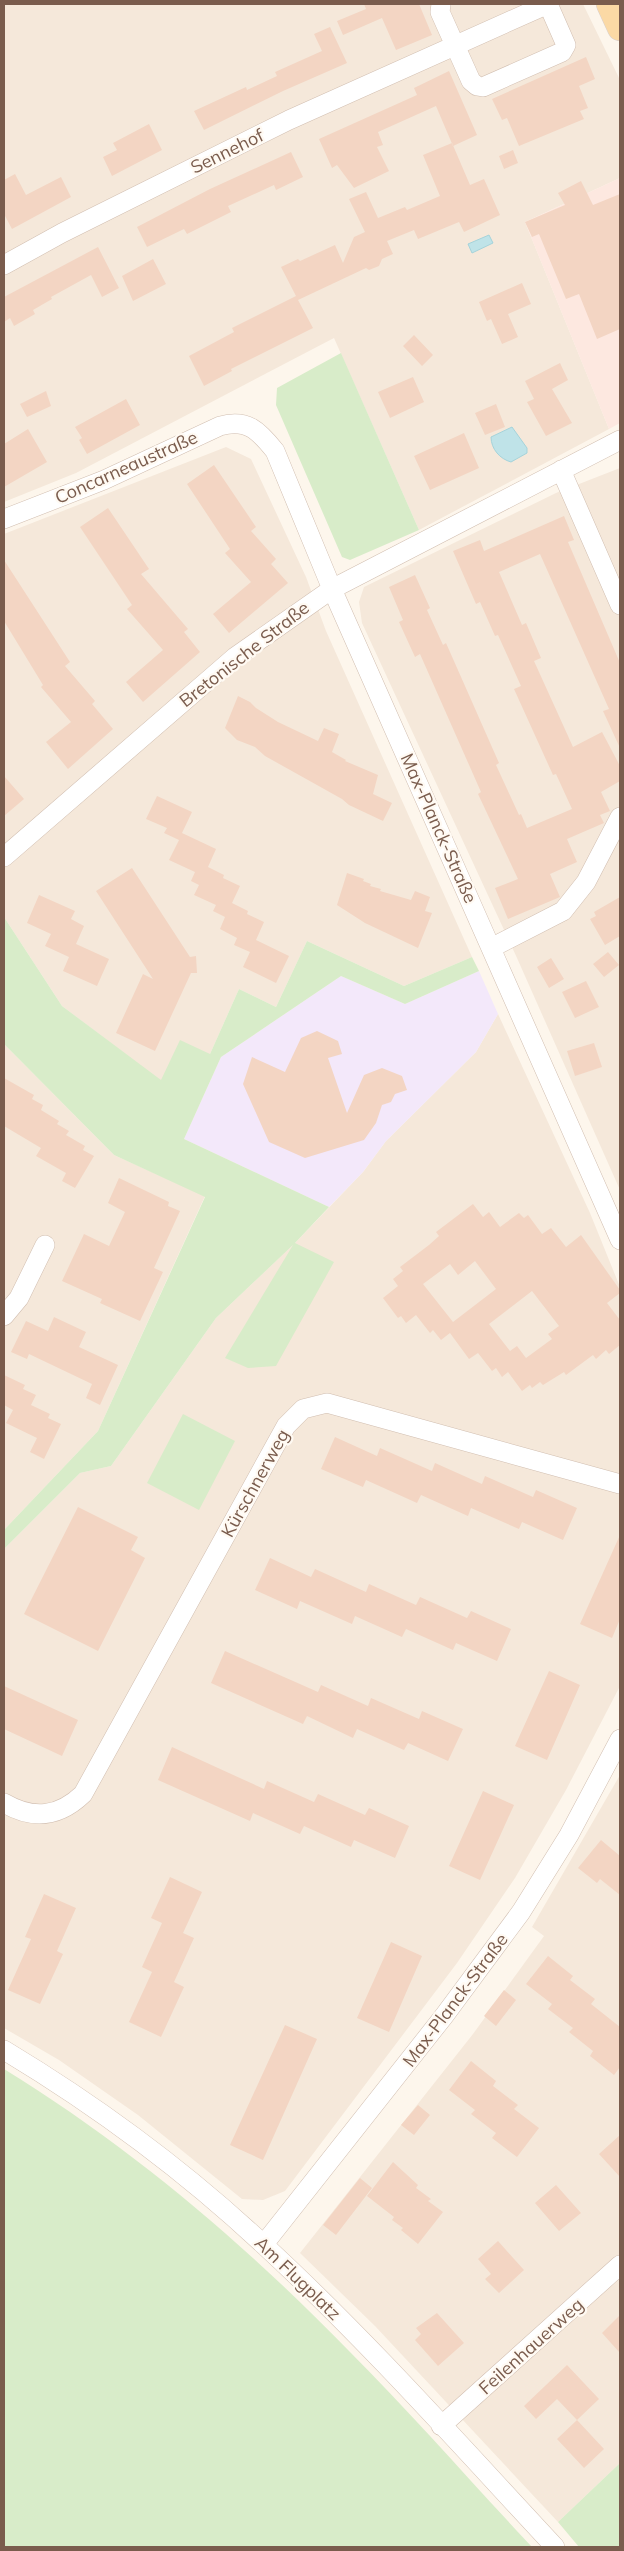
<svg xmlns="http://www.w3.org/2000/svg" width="624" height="2551" viewBox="0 0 624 2551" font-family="Mulish,sans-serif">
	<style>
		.residential { fill: #f5e8da }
		.commercial { fill: #fde8e0 }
		.education { fill: #f3e8fa }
		.green { fill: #d8ecc9 }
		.water { fill: #bfe3e8; stroke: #a5d3da }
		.building { fill: #f3d5c3; fill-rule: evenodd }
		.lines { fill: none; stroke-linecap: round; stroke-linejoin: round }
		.minor-casing { stroke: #d1beb0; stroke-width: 20 }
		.major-casing { stroke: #dad1cd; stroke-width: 26 }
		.minor { stroke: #fff; stroke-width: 19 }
		.major { stroke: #fbd9a5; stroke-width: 25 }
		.labels { text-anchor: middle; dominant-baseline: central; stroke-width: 4.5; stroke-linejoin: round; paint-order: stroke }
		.street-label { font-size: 18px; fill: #7a5c4d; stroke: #fffaf3 }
	</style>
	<rect width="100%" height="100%" fill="#fdf6ec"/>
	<path class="residential" d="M4,4H583L620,80V178L525,222L609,429L419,530L334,338L76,473L4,502Z
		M226,447L251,459L306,577L326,631L472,957L404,986L307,941L276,1007L239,989L210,1054L161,1081L62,1006L4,917V534Z
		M620,468V1190L517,958L362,623L359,602L364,587L556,493Z
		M498,1014L590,1213L620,1287V1686L566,1790L515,1878L457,1963L285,2191L263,2200L242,2199L138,2115L59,2060L4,2028V1549L80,1473L111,1466L216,1318L295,1243L363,1172L386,1141L476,1052Z
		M4,1044L114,1155L205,1196L98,1431L4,1530Z
		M620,1775V2463L558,2522L375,2326L300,2253L473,2034L544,1936L532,1927Z"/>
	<path class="commercial" d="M620,178V423L609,429L525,222Z"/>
	<path class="education" d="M479,971L498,1014L476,1052L386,1141L363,1172L329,1207L184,1139L221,1057L341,976L405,1004Z"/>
	<path class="green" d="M341,353L419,530L350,560L342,557L276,405L277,388Z
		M4,917L62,1006L161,1080L180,1040L210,1054L239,989L276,1007L307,941L404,986L472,957L479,971L405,1004L341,976L221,1057L184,1139L329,1207L295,1243L334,1262L276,1366L248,1368L225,1358L293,1245L216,1318L111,1466L80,1473L4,1549V1530L98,1431L205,1197L114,1155L4,1044Z
		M183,1414L235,1441L199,1510L147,1483Z
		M4,2069C131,2147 245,2244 349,2351C412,2414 471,2482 532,2547H4Z
		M620,2463V2547H579L558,2522Z"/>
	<path class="water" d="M489,235L493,243L472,253L468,244Z
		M512,427L527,448V453L511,462C500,459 491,449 491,437Z"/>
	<path class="building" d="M364,4H419L432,35L396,50L382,18L343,35L337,21L366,9Z
		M330,27L347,63L283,91L204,130L194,111L246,87L247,90L277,76L275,72L322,51L314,34Z
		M586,57L595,79L579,86L588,108L580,111L584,119L519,146L507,118L502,120L492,99Z
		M449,71L477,135L453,146L436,106L378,132L383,145L377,147L389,171L354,188L337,165L332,168L319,139L417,95L414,88Z
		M149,124L162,150L112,176L103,157L117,150L113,143Z
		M452,143L470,185L484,179L500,215L464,232L459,222L418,239L414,230L387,241L393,254L382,259L379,266L369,270L366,268L298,300L313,328L231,369L232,371L204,386L189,356L234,332L232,328L296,296L281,267L298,259L300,261L335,245L343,263L354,237L365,232L349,199L366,192L378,218L405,207L407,210L440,196L423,155Z
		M513,150L518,163L504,169L499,156Z
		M291,152L303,177L276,190L274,185L228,206L231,212L187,234L184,229L147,247L137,227L210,189Z
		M15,174L26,195L61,177L71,197L12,229L4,214V180Z
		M581,181L593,205L620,194V329L597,339L579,294L566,299L539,234L532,237L525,222L565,205L558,193Z
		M98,247L119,288L102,297L91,275L51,297L52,299L33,310L35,314L14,326L10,318L4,322V297Z
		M153,259L166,284L133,301L122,276Z
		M522,283L531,304L508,314L518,337L502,344L491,319L487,321L479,302Z
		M414,335L433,355L422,366L403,346Z
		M560,363L568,380L552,389L572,423L546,436L527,402L534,399L525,381Z
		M413,377L424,402L390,418L378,392Z
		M46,391L51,406L27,417L20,404Z
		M126,399L140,425L87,454L79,440L82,438L75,427Z
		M496,404L505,427L485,435L475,413Z
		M28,429L47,462L4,487V444Z
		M464,433L479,468L430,490L414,456Z
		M214,465L256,527L251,531L276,559L271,564L288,583L229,633L213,614L251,582L225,553L230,549L187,484Z
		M108,508L149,569L141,574L188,629L184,632L200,652L143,702L126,682L163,650L127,609L132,605L80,527Z
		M564,516L574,540L568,542L620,663V748L603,711L609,709L540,554L499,572L522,625L526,623L541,658L534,661L573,747L602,732L620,766V781L601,792L610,811L600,815L604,823L567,839L577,862L550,874L560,897L508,919L495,888L518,879L478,794L481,792L420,654L415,657L399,622L403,620L389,587L415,575L430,608L427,610L443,645L446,643L499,763L496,765L519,815L521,814L527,828L572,809L556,774L553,775L514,689L521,686L498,635L495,636L480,602L476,604L453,551L480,540L484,551Z
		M4,560L70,662L65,666L95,701L92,704L113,729L68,769L46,742L71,722L41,687L43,685L4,621Z
		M238,696L250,702L256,708L278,722L318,741L324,728L339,734L332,752L346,760L345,761L378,775L373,794L392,803L383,821L349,805L342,799L265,756L255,747L237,740L225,728Z
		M4,776L24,799L4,816Z
		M157,796L192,812L182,833L216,849L208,867L224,875L223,878L240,886L232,903L248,911L247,914L264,922L256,940L289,956L276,983L243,967L250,952L234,945L237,938L220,929L225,917L213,911L216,905L194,895L199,885L191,881L195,872L169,860L179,840L164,833L167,828L146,819Z
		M132,868L190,957L196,956L197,973H191L155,1051L116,1033L143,974L153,979L96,891Z
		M347,873L364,879L363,881L371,884L370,886L381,889L380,891L411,900L415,891L430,897L425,911L432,913L418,948L365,923L337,905Z
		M39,895L75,911L71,919L84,926L76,944L109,959L97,986L63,971L69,957L45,946L51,934L27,923Z
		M620,897V936L605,945L590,919L596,916L594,912Z
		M608,952L619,965L604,977L593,964Z
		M551,958L564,979L549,988L537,967Z
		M586,981L599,1007L575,1018L562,992Z
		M317,1031L338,1041L342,1054L328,1058L347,1113L364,1075L382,1068L402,1076L407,1090L395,1094L391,1102L382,1105L376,1123L364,1140L305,1158L269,1142L243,1084L252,1057L285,1072L301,1038Z
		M594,1043L602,1067L575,1076L567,1051Z
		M4,1078L34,1095L32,1099L43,1105L41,1110L59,1121L57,1124L69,1131L66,1135L85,1146L83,1150L94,1156L75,1188L62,1181L66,1173L36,1156L41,1148L4,1126Z
		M119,1178L169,1202L168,1206L180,1211L154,1268L163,1272L140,1321L100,1303L102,1299L62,1281L84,1234L109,1246L125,1212L108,1203Z
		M473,1204L483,1217L489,1212L500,1227L519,1213L524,1218L528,1215L542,1234L551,1228L566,1247L581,1235L620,1290V1293L607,1303L620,1320V1345L609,1354L606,1350L596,1359L593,1355L566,1375L564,1372L543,1385L540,1382L532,1388L530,1385L522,1391L508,1372L502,1377L496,1368L492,1371L478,1353L469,1359L450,1333L441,1340L433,1330L430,1333L416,1315L406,1323L401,1316L398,1318L383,1298L398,1286L393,1279L403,1271L400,1267L429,1245L439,1236L436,1232ZM475,1261L496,1289L453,1322L423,1284L450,1264L458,1275ZM532,1291L559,1326L548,1334L552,1339L526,1358L517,1346L510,1351L489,1324Z
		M54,1317L86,1332L79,1347L118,1365L100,1405L86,1398L92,1384L29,1354L27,1359L11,1352L26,1321L48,1331Z
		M4,1375L25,1385L23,1389L36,1395L31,1405L50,1414L48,1418L61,1424L44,1459L30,1452L37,1438L6,1423L13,1410L4,1405Z
		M335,1437L377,1456L380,1448L432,1471L435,1463L482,1484L485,1476L533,1497L536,1490L577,1508L563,1540L522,1522L519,1529L471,1508L468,1516L421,1495L417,1503L366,1480L363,1487L321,1469Z
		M78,1507L138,1537L131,1550L145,1558L98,1651L24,1614Z
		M620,1535V1619L612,1638L580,1624Z
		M270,1558L311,1577L315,1569L366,1592L369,1584L416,1605L420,1597L467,1618L471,1611L511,1629L497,1661L456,1643L453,1650L406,1629L402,1637L355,1616L352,1624L300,1601L297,1609L255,1590Z
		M225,1651L318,1692L321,1685L368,1706L371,1698L419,1719L422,1711L463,1729L448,1761L408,1743L404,1750L357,1729L353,1738L307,1716L303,1724L211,1683Z
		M549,1671L580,1685L547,1760L515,1746Z
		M4,1686L78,1720L62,1756L4,1729Z
		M172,1747L264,1789L267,1781L314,1802L318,1794L365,1815L369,1808L409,1826L395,1858L354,1840L351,1847L304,1826L300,1834L253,1813L250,1821L158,1780Z
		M483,1791L514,1805L480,1880L449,1866Z
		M601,1840L620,1856V1895L600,1879L597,1883L578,1868Z
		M170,1877L202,1892L183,1933L194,1938L174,1982L184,1987L161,2037L129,2022L152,1972L142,1967L162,1923L151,1918Z
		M44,1894L76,1908L57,1951L63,1954L40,2004L8,1990L31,1939L25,1937Z
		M391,1942L422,1956L389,2032L357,2018Z
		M548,1956L573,1976L570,1980L595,1999L591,2004L620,2027V2067L614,2075L590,2056L593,2051L569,2032L573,2028L548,2009L552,2004L526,1984Z
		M504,1990L516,2000L496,2026L484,2016Z
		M285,2025L317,2039L263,2160L230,2145Z
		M471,2061L496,2081L493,2086L518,2105L514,2109L539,2128L517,2157L492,2138L496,2133L471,2114L475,2110L449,2090Z
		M418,2105L430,2115L414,2135L401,2125Z
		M620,2135V2177L599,2154Z
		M393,2162L418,2185L416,2188L431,2199L428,2201L443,2212L418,2244L401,2230L403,2228L392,2220L394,2217L367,2196Z
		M360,2178L372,2188L336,2235L323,2225Z
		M556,2185L581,2213L559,2231L535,2203Z
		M498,2241L524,2270L499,2293L485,2279L491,2274L478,2259Z
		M437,2313L464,2343L438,2366L415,2340L421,2334L416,2328Z
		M620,2315V2353L602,2333Z
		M567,2365L599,2399L577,2420L557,2399L536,2419L524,2406Z
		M577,2420L604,2449L584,2468L557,2439Z"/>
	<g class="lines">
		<g class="minor-casing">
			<path id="minor" d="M441,4L440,12L471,81L477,86L483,87L562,52L566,45L548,4
				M4,265L62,233L289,120L548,4
				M561,470L620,605
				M4,519L104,480L220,426C247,418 259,431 275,451L332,589L620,1240
				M4,857L235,657L332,589L620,440
				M491,948L563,911L586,882L620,817
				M4,1316L19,1298L45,1245
				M4,1803C33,1820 59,1817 83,1794L286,1426L303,1409L327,1403L620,1484
				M4,2050C97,2106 185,2171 264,2245C367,2340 460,2445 555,2547
				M264,2244L444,2016L521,1912L569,1835L620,1739
				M441,2426L620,2265"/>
		</g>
		<g class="major-casing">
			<path id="major" d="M609,4L620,28"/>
		</g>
		<use href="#minor" class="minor"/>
		<use href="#major" class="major"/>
	</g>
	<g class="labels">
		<g class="street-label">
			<text transform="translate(227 151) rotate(-26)">Sennehof</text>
			<text transform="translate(126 467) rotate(-24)">Concarneaustraße</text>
			<text transform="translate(244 654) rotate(-38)">Bretonische Straße</text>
			<text transform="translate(439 828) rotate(66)">Max-Planck-Straße</text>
			<text transform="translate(255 1483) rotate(-61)">Kürschnerweg</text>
			<text transform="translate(455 2000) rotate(-53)">Max-Planck-Straße</text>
			<text transform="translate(298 2278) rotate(44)">Am Flugplatz</text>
			<text transform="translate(531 2346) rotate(-42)">Feilenhauerweg</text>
		</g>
	</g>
	<rect width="624" height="2551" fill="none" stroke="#7a5c4d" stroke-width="10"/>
</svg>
